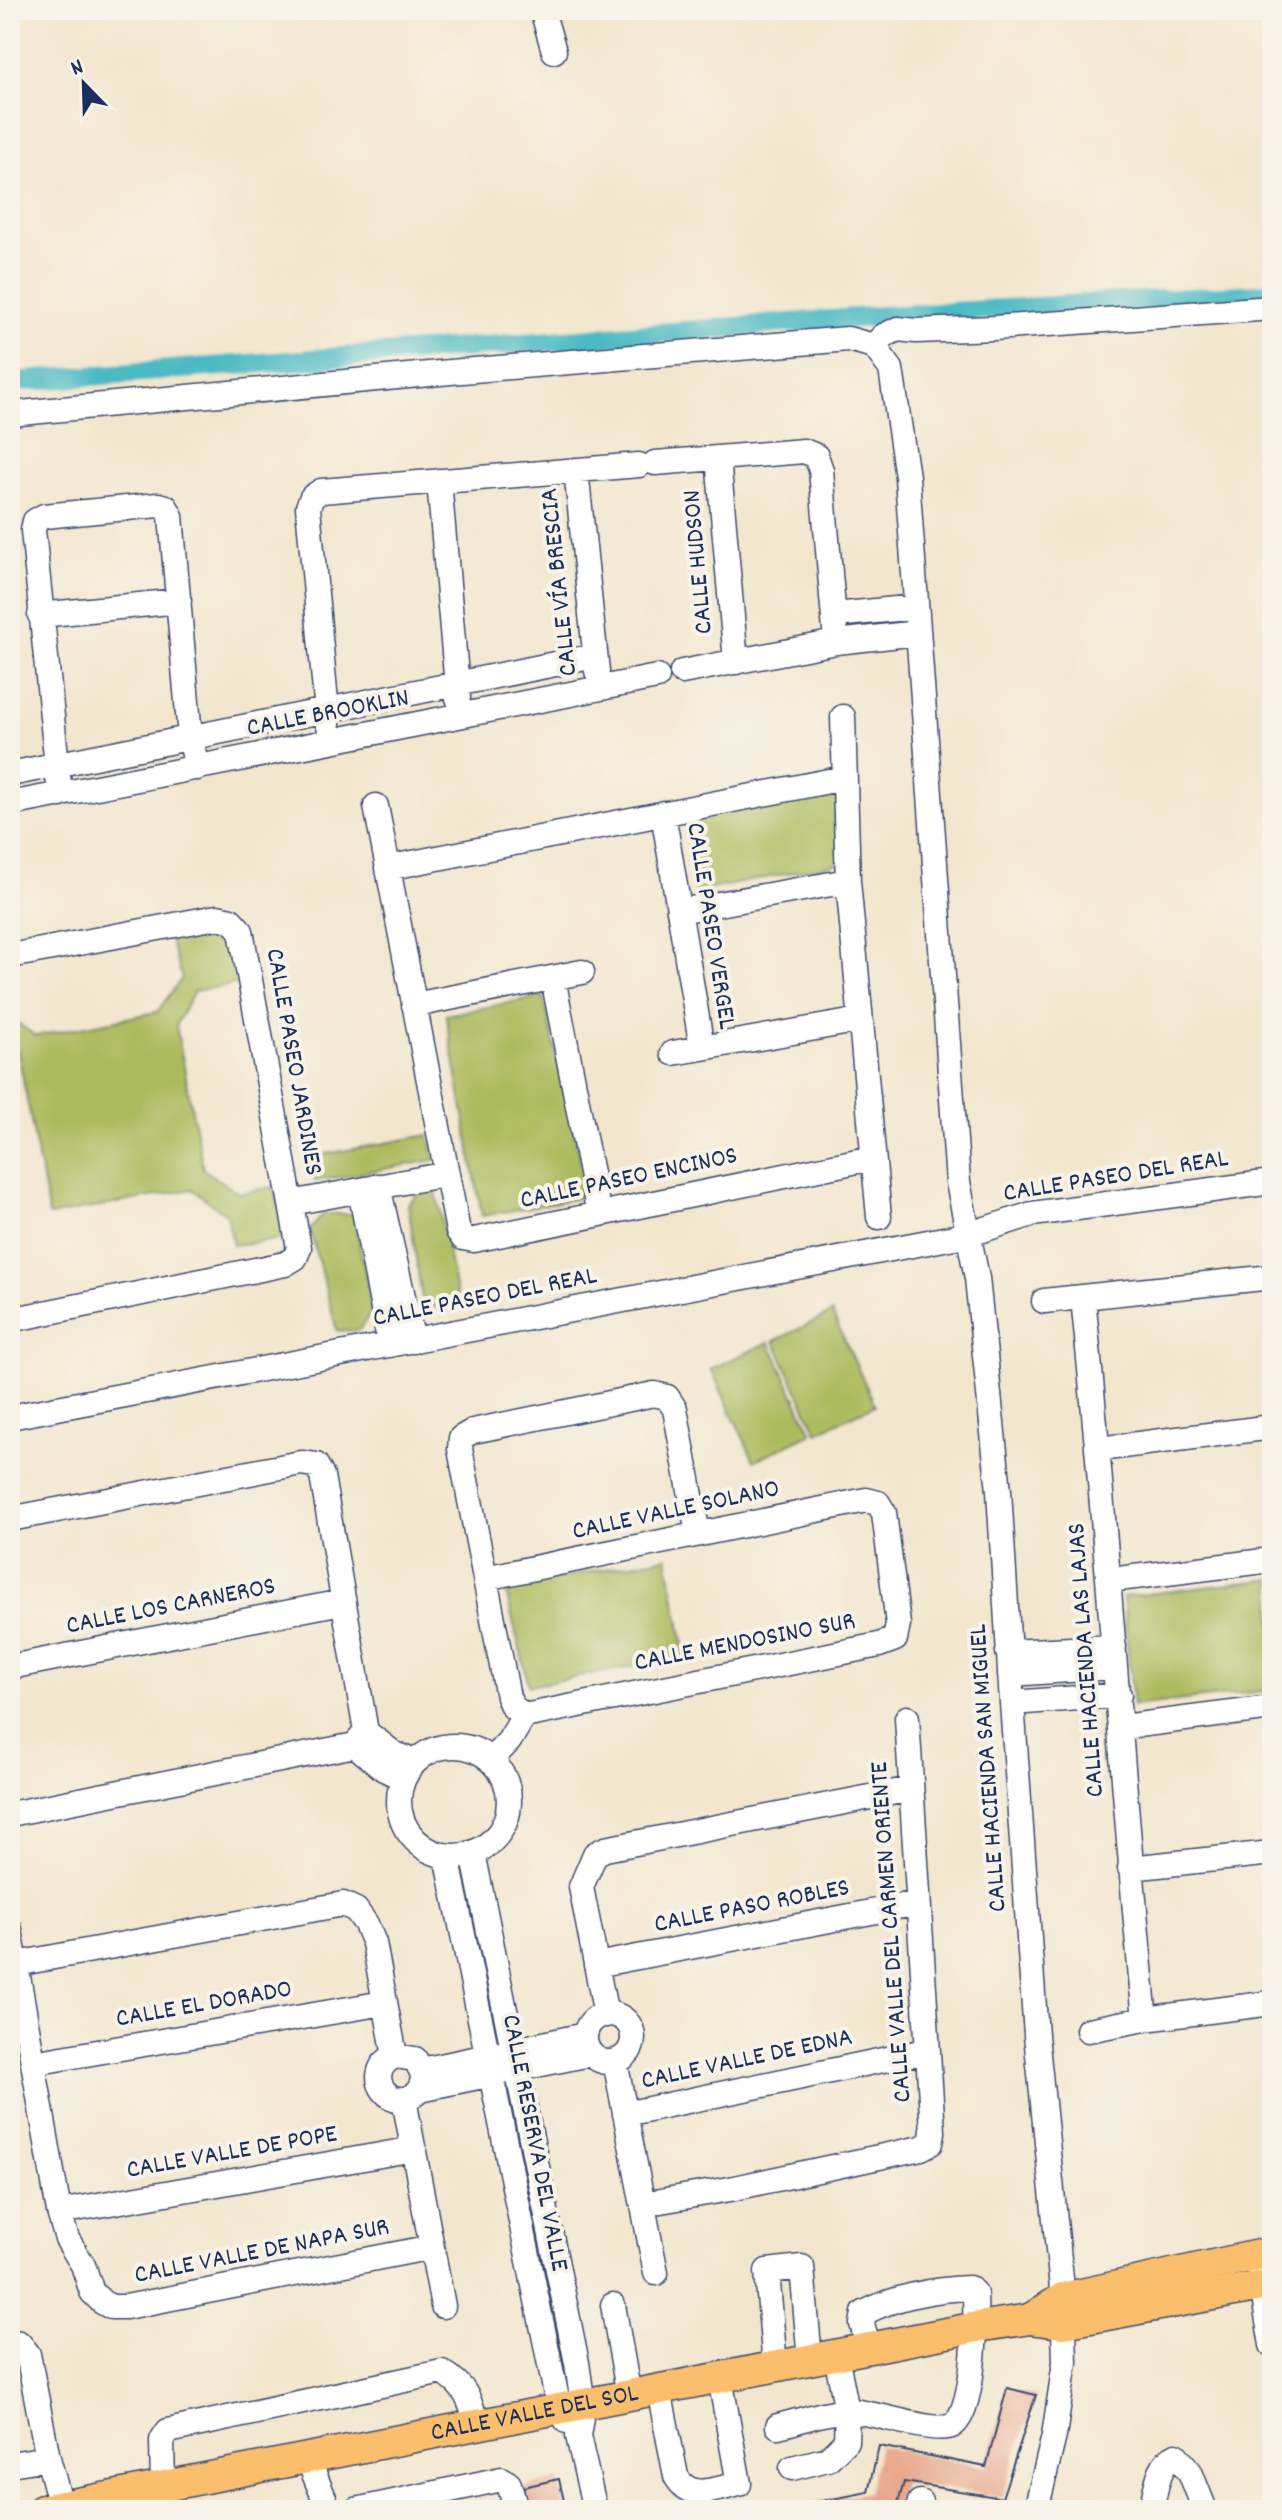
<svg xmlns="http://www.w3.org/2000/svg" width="1282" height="2520" viewBox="0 0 1282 2520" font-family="Dekko,sans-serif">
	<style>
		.green { fill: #adbb5e; stroke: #64755e; stroke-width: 2 }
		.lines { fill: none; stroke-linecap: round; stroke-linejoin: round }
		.canal { stroke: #4cbac4; stroke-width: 20 }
		.building { fill: #e8a88d }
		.minor-casing { stroke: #3b4a6f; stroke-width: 27 }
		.major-casing { stroke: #3b4a6f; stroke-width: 33 }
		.minor { stroke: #fff; stroke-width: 24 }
		.major { stroke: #fabe6d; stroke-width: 30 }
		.labels { text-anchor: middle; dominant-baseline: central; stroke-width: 8; stroke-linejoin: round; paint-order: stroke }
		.street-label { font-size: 26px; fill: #1b2f5e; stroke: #f7f3e8 }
	</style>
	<rect width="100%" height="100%" fill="#f7f3e8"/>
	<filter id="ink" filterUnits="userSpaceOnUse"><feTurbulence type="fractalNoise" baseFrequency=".0125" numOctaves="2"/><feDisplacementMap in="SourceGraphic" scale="16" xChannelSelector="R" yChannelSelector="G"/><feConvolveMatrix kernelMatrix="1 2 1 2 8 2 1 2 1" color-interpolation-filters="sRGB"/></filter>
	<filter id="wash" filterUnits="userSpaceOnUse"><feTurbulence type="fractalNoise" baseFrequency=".006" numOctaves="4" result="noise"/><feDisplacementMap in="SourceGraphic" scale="32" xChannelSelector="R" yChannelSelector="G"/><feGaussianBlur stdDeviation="1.8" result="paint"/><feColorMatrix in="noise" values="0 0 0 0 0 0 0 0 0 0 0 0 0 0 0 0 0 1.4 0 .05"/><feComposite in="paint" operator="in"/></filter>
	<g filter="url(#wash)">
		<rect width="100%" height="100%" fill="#f3e6ce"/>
		<path class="green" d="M837,790L840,863L695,892L686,820Z
			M228,928L241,983L194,991L176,1025L203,1169L238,1193L274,1187L286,1239L233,1245L227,1215L192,1189L49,1216L18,1052L10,1047V1018L36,1036L157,1012L182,978L169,938Z
			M543,996L589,1196L482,1216L446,1015Z
			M429,1135L435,1160L315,1181L310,1157Z
			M435,1187L459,1306L441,1311L422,1299L408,1204L421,1190Z
			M323,1214H354L372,1311L359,1330L337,1331L310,1230Z
			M832,1313L875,1405L817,1432L774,1341Z
			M769,1342L812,1433L754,1461L711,1369Z
			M667,1557L686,1657L529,1686L505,1588Z
			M1272,1579V1690L1133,1706L1123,1597Z"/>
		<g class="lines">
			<path class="canal" d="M10,382L868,317L1272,293"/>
		</g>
		<g id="blocks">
			<path class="building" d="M1007,2388L1036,2395L1002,2498L904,2482L896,2510H777L868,2492L879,2446L986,2467Z
				M559,2479L566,2510H528L523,2487Z"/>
		</g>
	</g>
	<g filter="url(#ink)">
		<use href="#blocks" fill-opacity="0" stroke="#3b4a6f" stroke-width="2"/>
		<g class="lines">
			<g class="minor-casing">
				<path id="minor" d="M542,10L554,51
					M874,346L883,336L898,329L916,331L994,328L1272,308
					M10,414L450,372L848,339L874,346L891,369L907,477L958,1182L977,1278L999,1491L1012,1703L1036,2035L1063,2298L1065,2362L1054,2436L1036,2510
					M718,458L736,662
					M655,463L804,451L816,456L821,470L836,642
					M576,470L597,671
					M439,481L458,698
					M40,615L179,601
					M835,615L916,607
					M682,672L836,642L918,633
					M843,717L848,881L879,1217
					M328,724L308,507L312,497L321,491L639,465
					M10,774L595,656
					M60,795L33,530L35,521L44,516L158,505L166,507L171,516L190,737L197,768
					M10,804L657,677
					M376,806L458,1231L463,1238L474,1240L872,1158
					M663,813L702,1048
					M387,868L844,778
					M679,911L848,881
					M10,956L217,917L231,920L241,931L299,1248L295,1258L285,1264L10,1320
					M553,978L599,1214
					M414,1005L582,972
					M673,1053L861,1020
					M378,1186L413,1341
					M360,1190L390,1345
					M291,1203L447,1174
					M1083,1298C1108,1538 1121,1779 1145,2019
					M1044,1301L1272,1277
					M10,1417L970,1234L1032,1214L1272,1182
					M1099,1449L1272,1427
					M10,1519L301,1463L316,1465L322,1476L366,1732L355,1745
					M485,1578L866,1500L878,1503L884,1513L898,1624L895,1639L879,1645L524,1716L509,1741L491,1760
					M1110,1580L1272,1560
					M1008,1652L1114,1647
					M10,1667L342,1602
					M1010,1674L1115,1667
					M1012,1703L1119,1695
					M524,1716L512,1706L508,1697L460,1449L461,1438L473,1431L654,1394L667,1397L675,1409L698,1534
					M1122,1727L1272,1708
					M366,1732L393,1753L415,1762
					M355,1745L384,1769L403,1778
					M399 1801a55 55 0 1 1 110 0a55 55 0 1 1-110 0Z
					M10,1814L355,1745
					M473,1853L577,2363L583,2405L578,2436L595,2510
					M447,1856L559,2409L567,2421
					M1130,1868L1272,1853
					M10,1930L59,2212L67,2239L83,2265L92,2292L102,2302L111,2307H126L432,2247
					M16,1964L343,1904L356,1910L366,1924L374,1943L395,2056
					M596,1965L918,1903
					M585 2038a24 24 0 1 1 48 0a24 24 0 1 1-48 0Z
					M606,2015L581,1887L595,1854L605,1849L911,1789
					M1088,2030L1145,2019L1272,2003
					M615,2061L656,2273
					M33,2063L384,2003
					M422,2070L585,2035
					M420,2089L424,2076L415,2059L395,2056C358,2073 394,2120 420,2089L590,2054
					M404,2099L443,2306
					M625,2114L926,2051
					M643,2204L730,2189L921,2148L931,2143L933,2132L907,1718
					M59,2212L414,2149
					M1259,2268L1272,2345
					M613,2305L629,2396
					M10,2341L19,2343L28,2354L48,2458L61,2506
					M775,2367L767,2271L802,2267L810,2360
					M659,2390L676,2476C690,2502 715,2489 739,2484L720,2378
					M778,2426C800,2421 828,2410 850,2411C878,2413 925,2431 948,2427C975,2423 976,2318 975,2294L969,2288C935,2289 894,2297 864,2313L862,2324L869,2348
					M308,2459L329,2510
					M10,2464L48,2458
					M792,2468L828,2459L846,2441L847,2411L836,2355
					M163,2487L162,2440L168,2431L442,2372C465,2385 471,2401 477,2426
					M356,2510L502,2479L509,2484L516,2510
					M918,2510L920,2502
					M1151,2510C1156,2492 1157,2463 1176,2455L1190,2472L1205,2510"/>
			</g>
			<g class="major-casing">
				<g id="major">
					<path d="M1030,2319L1063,2298L1272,2252"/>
					<path id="s1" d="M42,2510L977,2327L1030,2319L1064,2323L1272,2284"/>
				</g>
			</g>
			<use href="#minor" class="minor"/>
			<use href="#major" class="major"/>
		</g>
	</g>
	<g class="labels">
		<g class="street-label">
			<text transform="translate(699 562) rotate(-95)">CALLE HUDSON</text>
			<text transform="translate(560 582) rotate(-96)">CALLE VÍA BRESCIA</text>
			<text transform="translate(328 714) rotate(-11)">CALLE BROOKLIN</text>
			<text transform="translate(710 926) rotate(81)">CALLE PASEO VERGEL</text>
			<text transform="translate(293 1062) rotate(80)">CALLE PASEO JARDINES</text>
			<text transform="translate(1116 1177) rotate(-9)">CALLE PASEO DEL REAL</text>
			<text transform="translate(629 1179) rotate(-12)">CALLE PASEO ENCINOS</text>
			<text transform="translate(485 1298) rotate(-11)">CALLE PASEO DEL REAL</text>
			<text transform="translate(676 1511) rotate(-12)">CALLE VALLE SOLANO</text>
			<text transform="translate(171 1607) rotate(-11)">CALLE LOS CARNEROS</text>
			<text transform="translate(745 1643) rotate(-11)">CALLE MENDOSINO SUR</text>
			<text transform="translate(1087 1660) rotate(-94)">CALLE HACIENDA LAS LAJAS</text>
			<text transform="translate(989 1768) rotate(-94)">CALLE HACIENDA SAN MIGUEL</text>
			<text transform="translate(752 1907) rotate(-11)">CALLE PASO ROBLES</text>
			<text transform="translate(892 1932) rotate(-94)">CALLE VALLE DEL CARMEN ORIENTE</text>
			<text transform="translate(204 2005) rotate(-10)">CALLE EL DORADO</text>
			<text transform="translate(747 2060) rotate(-12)">CALLE VALLE DE EDNA</text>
			<text transform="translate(534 2143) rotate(79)">CALLE RESERVA DEL VALLE</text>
			<text transform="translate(232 2153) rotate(-10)">CALLE VALLE DE POPE</text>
			<text transform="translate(262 2252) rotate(-11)">CALLE VALLE DE NAPA SUR</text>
			<text stroke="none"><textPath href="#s1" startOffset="502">CALLE VALLE DEL SOL</textPath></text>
		</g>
	</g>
	<rect width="1282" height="2520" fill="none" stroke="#f7f3e8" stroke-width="40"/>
	<g transform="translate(84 84) rotate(337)" stroke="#f7f3e8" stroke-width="6" paint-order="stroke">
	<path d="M0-6L14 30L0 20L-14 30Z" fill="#1b2f5e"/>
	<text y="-12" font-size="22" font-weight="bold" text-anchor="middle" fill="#1b2f5e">N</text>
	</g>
</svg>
